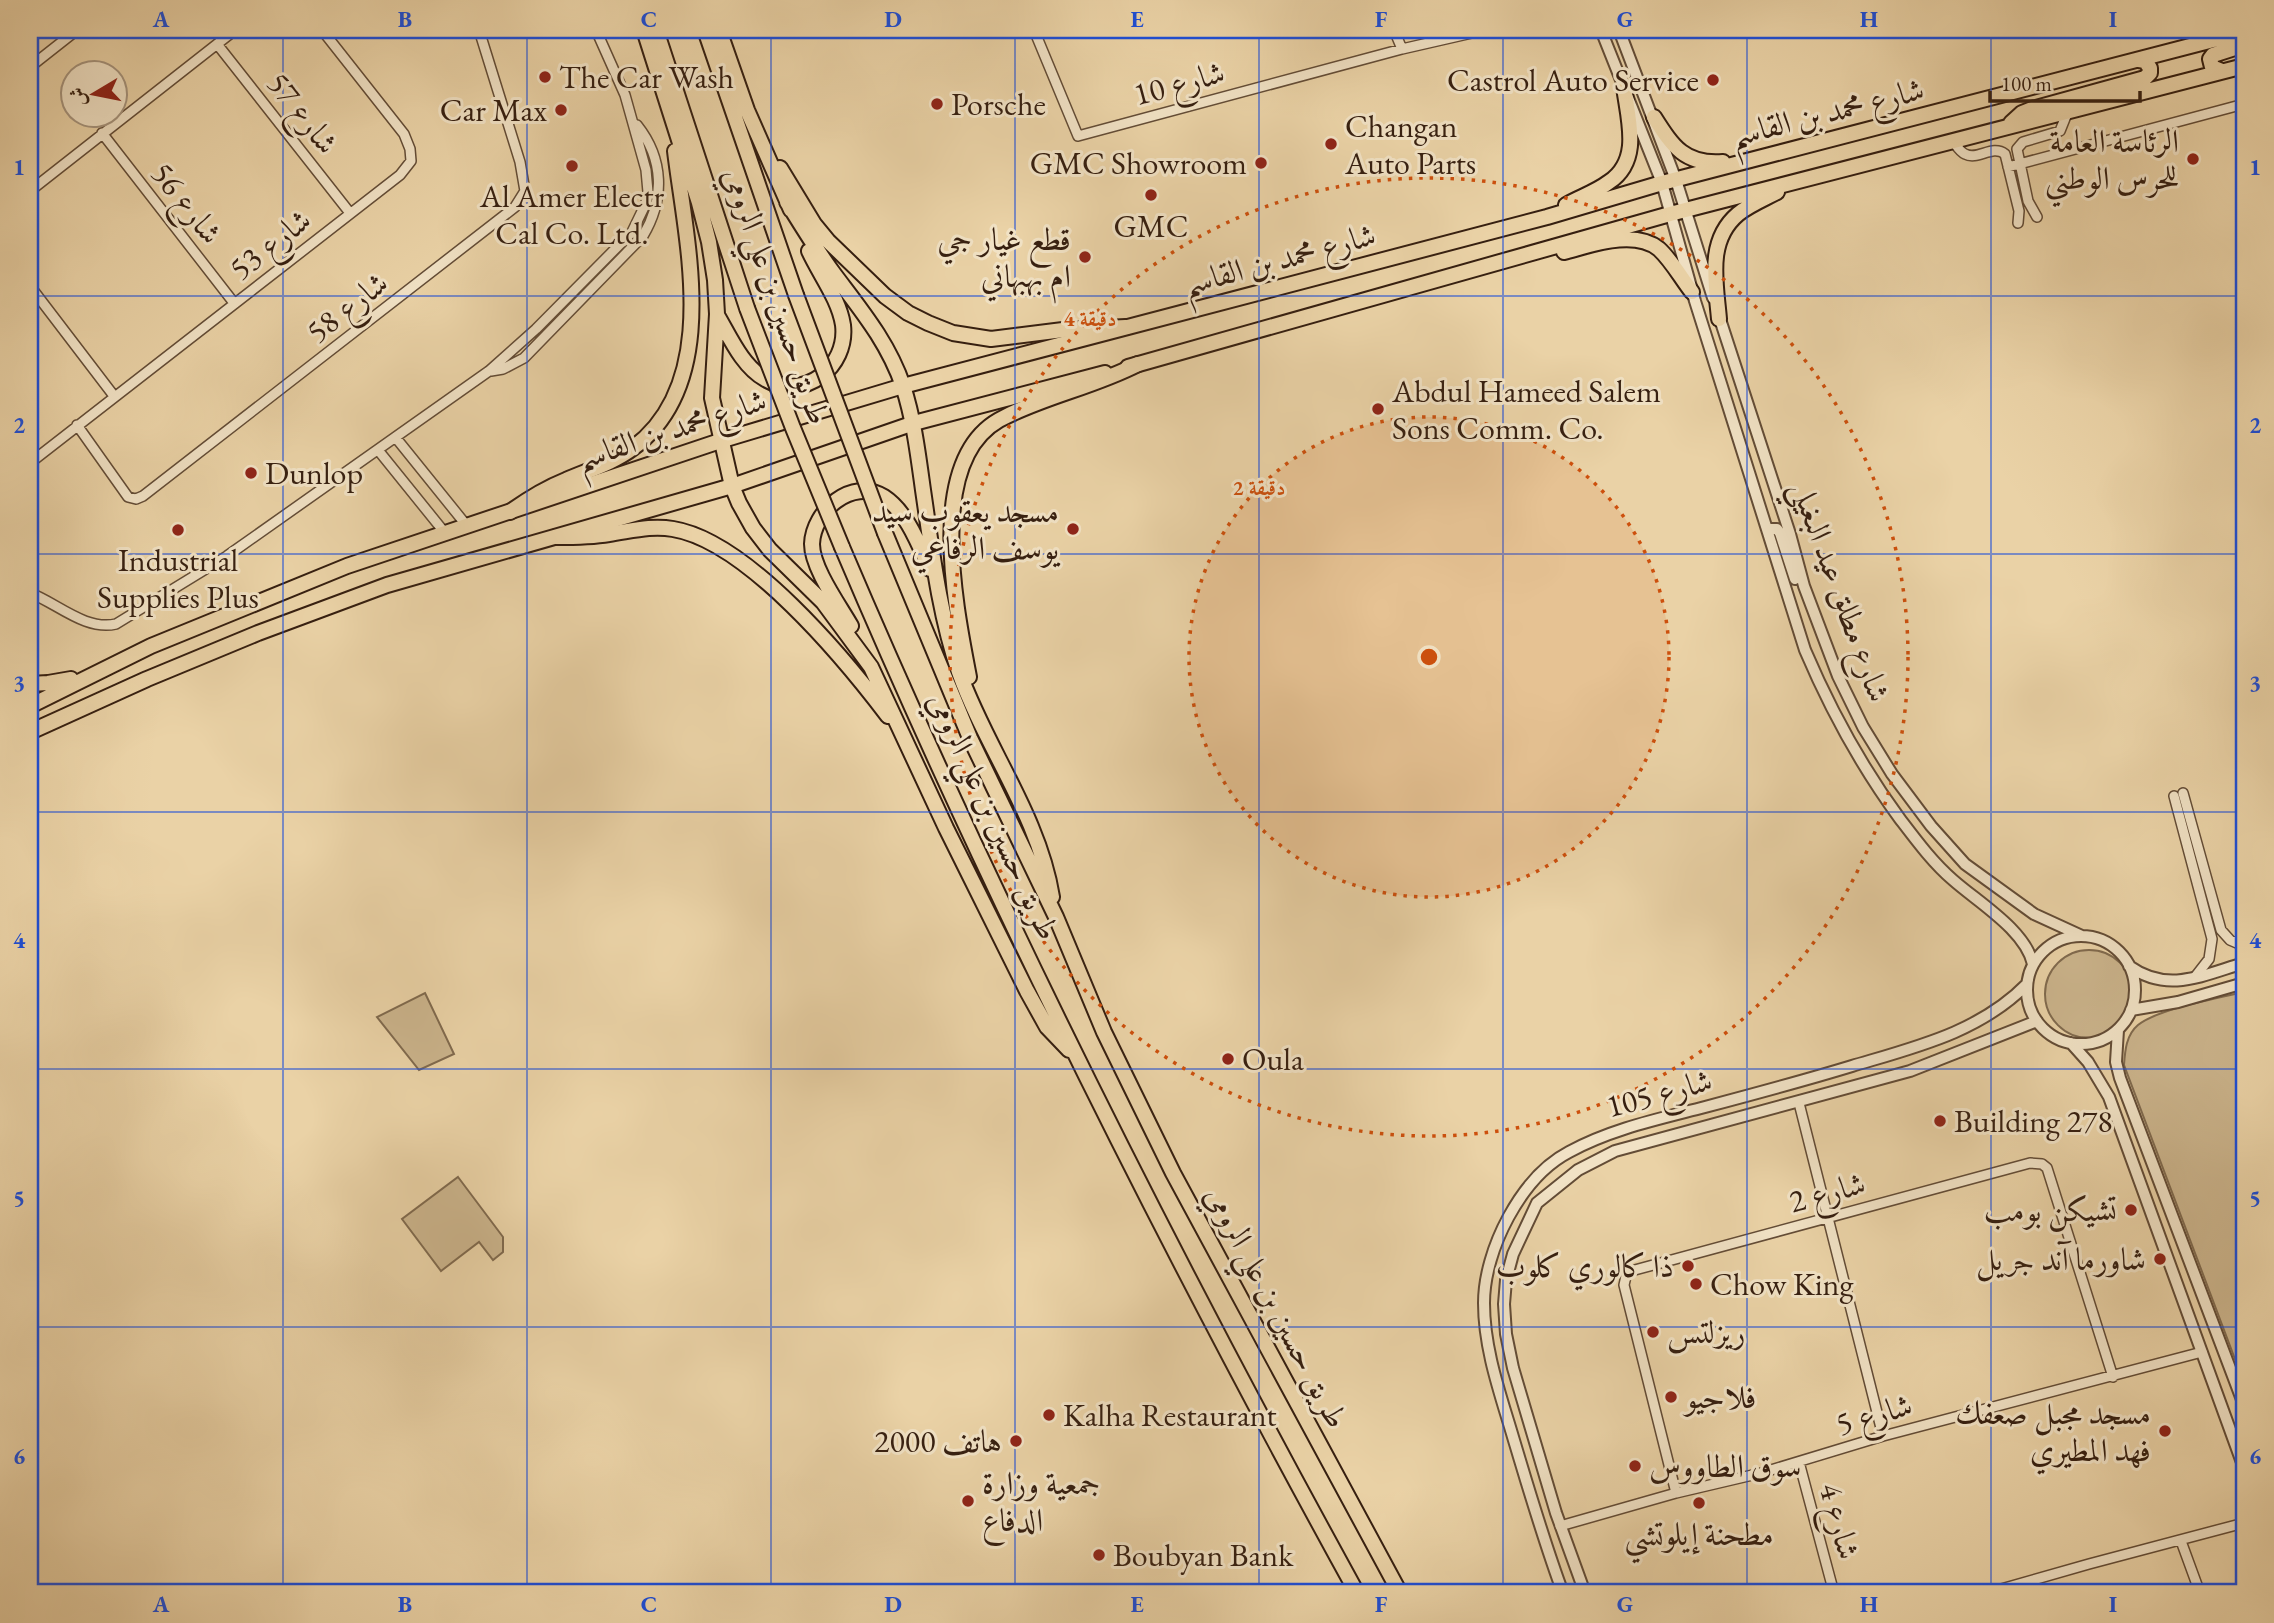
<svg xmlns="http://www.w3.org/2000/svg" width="2274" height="1623" viewBox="0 0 2274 1623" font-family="'EB Garamond',Amiri,serif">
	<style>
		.green { fill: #cbb48c; stroke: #806a4e; stroke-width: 2 }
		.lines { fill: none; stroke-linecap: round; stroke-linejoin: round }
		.minor-casing { stroke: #634c36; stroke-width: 12 }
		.tertiary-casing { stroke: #634c36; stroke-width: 14 }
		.primary-casing { stroke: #361f10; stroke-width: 18 }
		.trunk-casing { stroke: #361f10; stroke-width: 18 }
		.minor { stroke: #f1e2c5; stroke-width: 9 }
		.tertiary { stroke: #f1e2c5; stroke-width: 10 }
		.primary { stroke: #ead2a6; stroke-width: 14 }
		.trunk { stroke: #ead2a6; stroke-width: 14 }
		.trunk-bridge-casing { stroke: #361f10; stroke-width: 18; stroke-linecap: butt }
		.trunk-bridge { stroke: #ead2a6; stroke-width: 14 }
		.grid { fill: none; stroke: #1d4ed8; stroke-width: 2; stroke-opacity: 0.55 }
		.ring { fill: none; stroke: #cd500d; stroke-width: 3.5; stroke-dasharray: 3.5 7 }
		.poi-dot { fill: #8f2418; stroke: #f1e2c5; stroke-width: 2.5 }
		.labels { text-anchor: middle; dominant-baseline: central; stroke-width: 6; stroke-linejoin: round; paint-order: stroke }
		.poi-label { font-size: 32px; fill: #361f10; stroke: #f1e2c5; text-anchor: start }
		.street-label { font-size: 32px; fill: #361f10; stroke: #f1e2c5 }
		.centre { fill: #cd500d; stroke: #f1e2c5; stroke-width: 3.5 }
		.ring-label { font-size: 21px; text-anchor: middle; font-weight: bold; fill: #cd500d; stroke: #f1e2c5; stroke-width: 6; stroke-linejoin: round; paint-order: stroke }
		.neatline { fill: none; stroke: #1d4ed8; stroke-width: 2.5 }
		.grid-label { font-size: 23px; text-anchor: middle; font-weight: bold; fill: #1d4ed8 }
	</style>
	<rect width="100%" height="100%" fill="#ead2a6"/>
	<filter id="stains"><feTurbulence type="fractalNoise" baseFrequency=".00286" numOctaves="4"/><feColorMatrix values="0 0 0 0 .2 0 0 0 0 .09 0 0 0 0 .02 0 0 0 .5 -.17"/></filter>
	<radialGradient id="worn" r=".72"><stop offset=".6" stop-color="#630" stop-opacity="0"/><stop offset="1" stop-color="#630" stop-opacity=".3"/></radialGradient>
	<path class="green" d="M2045 994a44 44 0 1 1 88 0a44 44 0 1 1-88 0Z
		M2244,992V1383L2124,1065C2125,1051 2126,1035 2138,1025C2158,1009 2218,998 2244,992Z
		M425,993L454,1054L419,1070L377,1017Z
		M458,1177L503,1237V1252L493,1260L479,1242L441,1271L402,1219Z"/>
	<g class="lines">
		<g class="minor-casing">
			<path id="minor" d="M1034,30L1078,136L1402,49L1485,30
				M1394,30L1402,49
				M217,44L350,213
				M30,67L77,30
				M102,133L234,303
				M1953,141C1956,145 1960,152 1965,154C1978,161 1992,144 2005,154L2019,211L2018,223
				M2008,167L2244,104
				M30,191L235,30
				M2037,217L2028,201L2017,149L2023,142L2060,131L2068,111
				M30,286L114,396
				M491,371L503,369L524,358L643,236C665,199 664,159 637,125
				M77,425L128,497L136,499L143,496L515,207L525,191L520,162L479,30
				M396,438L467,526
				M378,450L445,533
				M30,463L400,175L411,161L410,149L404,134L322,30
				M30,593C57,603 85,631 116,624L227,556L489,371L536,329L632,232L646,203L648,192L646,170L625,95L596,30
				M2183,793L2221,930L2230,940L2244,946
				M2174,796L2212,939L2209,959L2195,977
				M1799,1103L1883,1436
				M1799,1462L1834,1593
				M1676,1493L1624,1285L1626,1276L1631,1271L2030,1163L2042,1164L2047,1168L2113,1377
				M1560,1526L1676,1493L1761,1473L1883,1436L2202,1352
				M2181,1541L2200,1593
				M1987,1593L2089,1564L2244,1523"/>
		</g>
		<g class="tertiary-casing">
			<path id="tertiary" d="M1601,30L1662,183L1695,301L1805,650C1831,711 1861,766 1900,819C1916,840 1933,863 1953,880C1979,903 2025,930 2033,964
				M1619,30L1676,180L1713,298
				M1718,313L1790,534L1804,586L1838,676L1863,727L1892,774L1931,826L1965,864L2034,914L2082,936
				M1767,529H1777L1780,533L1795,579
				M2027 990a54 54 0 1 1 108 0a54 54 0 1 1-108 0Z
				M2129,966C2168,994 2203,975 2244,963
				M2131,1010L2178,1002L2244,983
				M2118,1030L2116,1062L2120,1078L2244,1405
				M2071,1043L2088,1062L2109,1097L2244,1468
				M1563,1593C1544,1542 1529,1490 1513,1437C1500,1393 1484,1349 1484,1303C1484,1250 1521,1177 1569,1152C1611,1129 1659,1119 1705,1107C1754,1094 1803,1081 1852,1066C1916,1047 1980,1032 2027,984
				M1585,1593L1556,1513L1513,1368L1506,1334L1504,1304L1506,1280L1513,1254L1537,1203L1578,1170L1615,1151L1910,1071L2037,1021"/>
		</g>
		<g class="primary-casing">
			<path id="primary" d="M2222,71L2212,67L2210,59L2213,55L2244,45
				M1654,117C1673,147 1685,165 1723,162
				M2011,123L2022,113L2032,109L2145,78L2150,73V68L2145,61L2139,60
				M1566,205C1580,197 1596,192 1609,182C1642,160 1628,119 1624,87
				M1564,252C1591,245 1634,229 1659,249C1672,261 1681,278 1692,292
				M1719,319C1716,283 1706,241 1738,214C1749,205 1764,199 1777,192
				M1128,367L1670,214L2244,66
				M30,684L48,683L71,679
				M30,706L151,646L347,566L723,440L903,386L1547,217L1662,183L2244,32
				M30,732L147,679L258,633L387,585L732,486L914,423L1105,373"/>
		</g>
		<g class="trunk-casing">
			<path id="trunk" d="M644,30L699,203L709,242L715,280L717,314L712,398L732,486L739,503L753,528L770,550L823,602L871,667L946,828L1027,991L1047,1027L1069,1050
				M656,30L747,308
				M705,30L796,295
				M719,30L747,110L791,210
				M780,168L814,224L828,241L885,296L908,313L928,323L953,333L991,339L1063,330L1126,327
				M787,202C802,226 817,251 834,274C861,310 888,342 903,386C914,420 918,454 923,490C932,551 939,613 959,672C986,748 1039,816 1052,897
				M717,315C730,337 742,366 765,379C804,402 848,367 843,325C839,299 820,275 809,251
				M510,512C528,499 546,488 566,480C589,470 613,463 633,448C722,382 686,243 675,151
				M885,533L970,738L1056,917L1104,1032L1173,1173L1400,1593
				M556,537C573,537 591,537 609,534C631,531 651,525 673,529C747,541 844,658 888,716
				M842,547C994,905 1170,1253 1357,1593
				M851,626C839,605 812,568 812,544C813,511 852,477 884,497C907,512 919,545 930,569
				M969,677C956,609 925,462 999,420C1041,397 1094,387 1138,364"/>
		</g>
		<use href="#minor" class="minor"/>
		<use href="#tertiary" class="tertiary"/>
		<use href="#primary" class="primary"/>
		<use href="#trunk" class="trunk"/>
		<g class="trunk-bridge-casing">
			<path id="trunk-bridge" d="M796,295L885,533
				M747,308L793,428L842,547"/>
		</g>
		<use href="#trunk-bridge" class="trunk-bridge"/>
	</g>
	<path class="grid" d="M283,30V1593M527,30V1593M771,30V1593M1015,30V1593M1259,30V1593M1503,30V1593M1747,30V1593M1991,30V1593M30,296H2244M30,554H2244M30,812H2244M30,1069H2244M30,1327H2244"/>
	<circle cx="1429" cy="657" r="240" fill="#cd500d" fill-opacity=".12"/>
	<g class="ring">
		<circle cx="1429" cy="657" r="240"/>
		<circle cx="1429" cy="657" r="479"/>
	</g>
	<g class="poi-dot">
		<circle cx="545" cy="77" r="7"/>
		<circle cx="1713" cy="80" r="7"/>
		<circle cx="937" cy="104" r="7"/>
		<circle cx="561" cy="110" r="7"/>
		<circle cx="1331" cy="144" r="7"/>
		<circle cx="2193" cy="159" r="7"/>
		<circle cx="1261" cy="163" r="7"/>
		<circle cx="572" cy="166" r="7"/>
		<circle cx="1151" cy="195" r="7"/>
		<circle cx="1085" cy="257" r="7"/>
		<circle cx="1378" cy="409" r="7"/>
		<circle cx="251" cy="473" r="7"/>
		<circle cx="1073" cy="529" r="7"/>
		<circle cx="178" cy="530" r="7"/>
		<circle cx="1228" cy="1059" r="7"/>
		<circle cx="1940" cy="1121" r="7"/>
		<circle cx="2131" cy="1210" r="7"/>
		<circle cx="2160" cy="1259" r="7"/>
		<circle cx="1688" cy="1266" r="7"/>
		<circle cx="1696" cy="1284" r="7"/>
		<circle cx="1653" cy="1332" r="7"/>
		<circle cx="1671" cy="1397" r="7"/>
		<circle cx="1049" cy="1415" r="7"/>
		<circle cx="2165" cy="1431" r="7"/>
		<circle cx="1016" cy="1441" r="7"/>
		<circle cx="1635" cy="1466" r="7"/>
		<circle cx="968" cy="1501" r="7"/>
		<circle cx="1699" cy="1503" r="7"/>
		<circle cx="1099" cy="1555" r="7"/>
	</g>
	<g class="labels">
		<g class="poi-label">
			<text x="559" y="77">The Car Wash</text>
			<text x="1699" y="80" text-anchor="end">Castrol Auto Service</text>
			<text x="951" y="104">Porsche</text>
			<text x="547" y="110" text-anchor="end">Car Max</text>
			<text x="1345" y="126">Changan<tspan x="1345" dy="37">Auto Parts</tspan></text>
			<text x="2179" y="141" text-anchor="end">الرئاسة العامة<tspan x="2179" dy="37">للحرس الوطني</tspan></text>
			<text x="1247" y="163" text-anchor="end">GMC Showroom</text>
			<text x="572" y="196" text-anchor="middle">Al Amer Electr<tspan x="572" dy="37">Cal Co. Ltd.</tspan></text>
			<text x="1151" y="226" text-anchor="middle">GMC</text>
			<text x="1071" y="239" text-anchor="end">قطع غيار جي<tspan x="1071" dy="37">ام بهبهاني</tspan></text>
			<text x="1392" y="391">Abdul Hameed Salem<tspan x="1392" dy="37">Sons Comm. Co.</tspan></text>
			<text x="265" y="473">Dunlop</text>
			<text x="1059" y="511" text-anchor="end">مسجد يعقوب سيد<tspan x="1059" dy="37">يوسف الرفاعي</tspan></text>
			<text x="178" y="560" text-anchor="middle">Industrial<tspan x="178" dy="37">Supplies Plus</tspan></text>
			<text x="1242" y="1059">Oula</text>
			<text x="1954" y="1121">Building 278</text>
			<text x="2117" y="1210" text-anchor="end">تشيكن بومب</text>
			<text x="2146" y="1259" text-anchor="end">شاورما آند جريل</text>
			<text x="1674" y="1266" text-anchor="end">ذا كالوري كلوب</text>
			<text x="1710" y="1284">Chow King</text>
			<text x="1667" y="1332">ريزلتس</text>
			<text x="1685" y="1397">فلاجيو</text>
			<text x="2151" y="1413" text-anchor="end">مسجد مجبل صعفك<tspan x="2151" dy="37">فهد المطيري</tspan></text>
			<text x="1063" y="1415">Kalha Restaurant</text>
			<text x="1002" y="1441" text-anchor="end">هاتف 2000</text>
			<text x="1649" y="1466">سوق الطاووس</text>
			<text x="982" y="1483">جمعية وزارة<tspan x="982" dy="37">الدفاع</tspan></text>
			<text x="1699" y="1534" text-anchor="middle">مطحنة إيلوتشي</text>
			<text x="1113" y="1555">Boubyan Bank</text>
		</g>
		<g class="street-label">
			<text transform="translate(1179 83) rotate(-15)">شارع 10</text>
			<text transform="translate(1827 112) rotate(-14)">شارع محمد بن القاسم</text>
			<text transform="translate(303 113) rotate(52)">شارع 57</text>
			<text transform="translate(187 203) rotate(52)">شارع 56</text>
			<text transform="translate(270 244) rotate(-38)">شارع 53</text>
			<text transform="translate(1279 259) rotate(-15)">شارع محمد بن القاسم</text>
			<text transform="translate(777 296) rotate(71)">طريق حسين بن علي الرومي</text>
			<text transform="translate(347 307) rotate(-38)">شارع 58</text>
			<text transform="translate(671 429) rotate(-18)">شارع محمد بن القاسم</text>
			<text transform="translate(1841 591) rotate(70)">شارع مطلق عيد البغيلي</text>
			<text transform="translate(994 816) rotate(65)">طريق حسين بن علي الرومي</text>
			<text transform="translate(1659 1093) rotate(-15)">شارع 105</text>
			<text transform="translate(1827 1192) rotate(-15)">شارع 2</text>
			<text transform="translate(1277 1307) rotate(62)">طريق حسين بن علي الرومي</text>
			<text transform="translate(1874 1414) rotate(-16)">شارع 5</text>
			<text transform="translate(1840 1521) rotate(75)">شارع 4</text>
		</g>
	</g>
	<circle cx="1429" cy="657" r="10" class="centre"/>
	<g class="ring-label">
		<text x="1090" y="326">4 دقيقة</text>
		<text x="1259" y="495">2 دقيقة</text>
	</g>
	<rect width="2274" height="1623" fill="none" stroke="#ead2a6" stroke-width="77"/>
	<g transform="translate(94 94) rotate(260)"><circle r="33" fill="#f1e2c5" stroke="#a6947d" stroke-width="2"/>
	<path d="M0-5L12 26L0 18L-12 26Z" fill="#8f2418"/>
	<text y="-10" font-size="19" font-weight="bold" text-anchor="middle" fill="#361f10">ش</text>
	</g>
	<path d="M1990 91v10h150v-10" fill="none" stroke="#361f10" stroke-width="3.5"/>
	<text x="2001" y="91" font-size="21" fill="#361f10" stroke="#f1e2c5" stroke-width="5" paint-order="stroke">100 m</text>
	<rect x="38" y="38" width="2198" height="1546" class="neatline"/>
	<g class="grid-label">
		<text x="161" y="27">A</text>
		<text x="405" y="27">B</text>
		<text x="649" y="27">C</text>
		<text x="893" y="27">D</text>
		<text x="1137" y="27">E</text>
		<text x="1381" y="27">F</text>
		<text x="1625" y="27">G</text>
		<text x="1869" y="27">H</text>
		<text x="2113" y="27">I</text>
		<text x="19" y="175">1</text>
		<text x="2255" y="175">1</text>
		<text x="19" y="433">2</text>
		<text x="2255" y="433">2</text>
		<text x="19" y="691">3</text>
		<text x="2255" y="691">3</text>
		<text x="19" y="948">4</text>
		<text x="2255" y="948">4</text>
		<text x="19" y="1206">5</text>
		<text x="2255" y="1206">5</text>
		<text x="19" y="1464">6</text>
		<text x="2255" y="1464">6</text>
		<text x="161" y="1612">A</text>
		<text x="405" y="1612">B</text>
		<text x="649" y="1612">C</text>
		<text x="893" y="1612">D</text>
		<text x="1137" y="1612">E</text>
		<text x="1381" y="1612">F</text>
		<text x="1625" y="1612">G</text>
		<text x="1869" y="1612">H</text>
		<text x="2113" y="1612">I</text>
	</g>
	<rect width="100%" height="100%" filter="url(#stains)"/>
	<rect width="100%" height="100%" fill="url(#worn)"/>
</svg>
